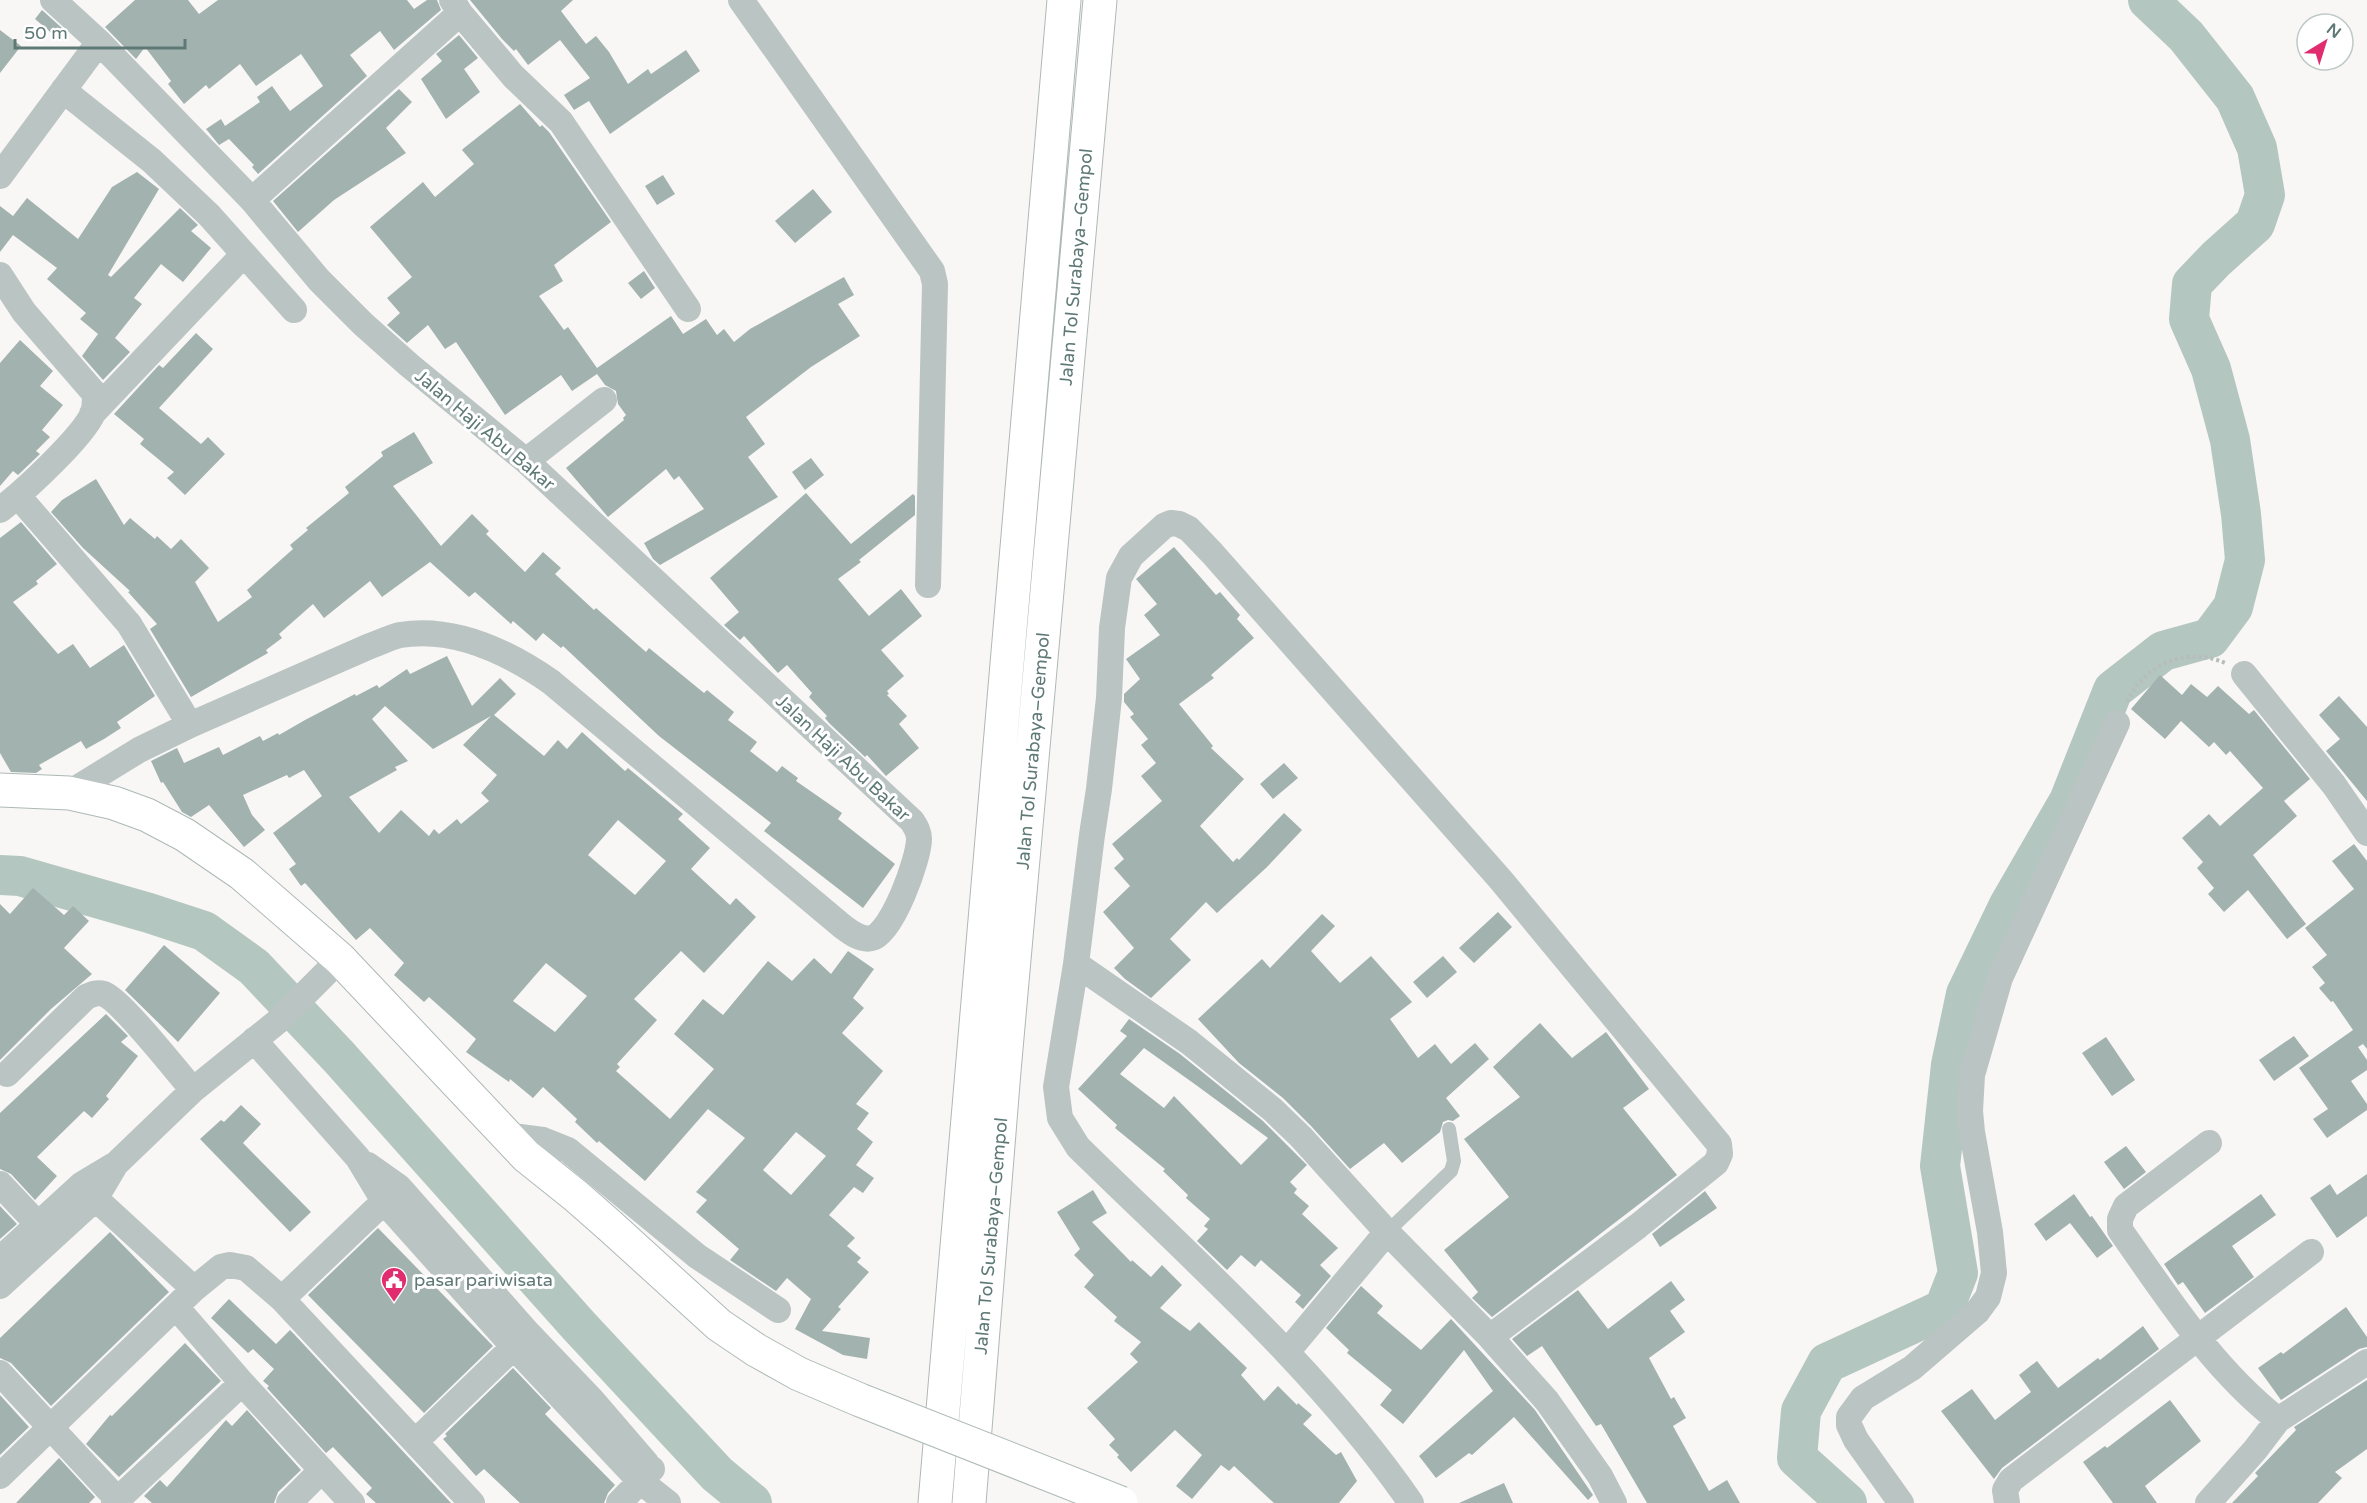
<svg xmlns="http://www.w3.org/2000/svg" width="2367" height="1503" viewBox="0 0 2367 1503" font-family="'Varela Round',sans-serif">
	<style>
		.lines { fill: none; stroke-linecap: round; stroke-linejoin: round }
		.river { stroke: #b4c6c0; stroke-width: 40 }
		.building { fill: #a2b2af; fill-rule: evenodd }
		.secondary-casing { stroke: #adb9b7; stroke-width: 35 }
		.highway-casing { stroke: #afb8b6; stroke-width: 35 }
		.path { stroke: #b6bdbc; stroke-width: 4; stroke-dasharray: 3 3; stroke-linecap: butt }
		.lane { stroke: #bac4c2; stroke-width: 14 }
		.street { stroke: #bac4c2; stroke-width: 26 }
		.secondary { stroke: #fff; stroke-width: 33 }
		.highway { stroke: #fff; stroke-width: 33 }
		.secondary-bridge-casing { stroke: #adb9b7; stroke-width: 35; stroke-linecap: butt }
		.secondary-bridge { stroke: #fff; stroke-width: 33 }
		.labels { text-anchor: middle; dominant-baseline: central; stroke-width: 6; stroke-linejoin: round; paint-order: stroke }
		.street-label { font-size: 18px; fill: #5f7a76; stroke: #fff }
		.poi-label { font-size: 18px; fill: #5f7a76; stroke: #fff; text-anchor: start }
	</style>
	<rect width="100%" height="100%" fill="#f8f7f5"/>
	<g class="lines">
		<path class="river" d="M0,875L20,876L149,913L204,931L254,967L339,1057L579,1326L717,1474L752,1503
			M1847,1503L1797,1458L1801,1411L1827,1363L1944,1309L1958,1273L1940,1166L1951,1065L1966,994L2009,905L2069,801L2113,690L2163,651L2210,638L2233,607L2245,560L2241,514L2230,440L2211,369L2189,319L2192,284L2216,259L2255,224L2265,195L2257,148L2235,98L2186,36L2148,0"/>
	</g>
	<path class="building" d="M135,0H188L199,14L218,0H407L414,9L427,0H437L441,10L394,50L380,31L350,55L367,76L258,174L252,167L254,165L229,139L219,145L206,129L221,119L225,126L260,102L257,97L272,86L290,111L323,86L301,54L256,86L240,64L209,89L206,85L184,104L168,84L171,81L145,47L136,59L105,27Z
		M470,0H573L561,11L586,44L596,36L609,52L628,84L648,69L651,74L686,50L700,71L610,134L589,101L574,110L564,95L590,78L560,40L528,65L516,49L514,51L502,39Z
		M42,10L62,28L55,36L35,19Z
		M0,30L21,46L0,73Z
		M459,35L478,58L464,69L480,92L446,119L421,79L442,61L436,54Z
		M399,89L412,102L386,128L406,153L334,200L298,232L273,201Z
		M520,104L540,127L542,125L549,132L611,222L554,265L563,281L539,296L564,330L568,327L597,368L671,316L683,334L706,319L717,335L724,329L734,342L750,329L844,277L854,295L838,304L860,336L811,367L746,417L765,444L748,457L778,497L660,565L653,559L644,543L704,509L679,476L674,480L666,469L608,517L566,468L624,420L623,418L626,415L618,404L616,391L605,385L597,374L572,391L561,375L505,415L456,342L445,349L428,325L407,343L387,325L400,313L387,298L412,277L370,227L423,182L435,197L474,164L462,150L464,148Z
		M137,172L159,189L108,275L111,277L180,208L198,225L191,231L211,248L183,282L161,264L134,298L142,304L115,338L130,352L103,380L82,356L98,334L80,319L86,313L47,279L57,268L13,235L0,252V206L13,216L27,198L78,239L112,187Z
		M663,175L675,194L657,205L645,186Z
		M813,189L832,212L795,243L775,221Z
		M644,271L655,288L641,299L628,283Z
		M196,333L213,349L159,408L201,444L208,437L225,454L185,495L167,478L174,472L140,444L144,439L114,414L159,365L163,368Z
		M20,340L53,371L40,386L63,405L42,430L50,437L36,451L40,454L18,475L13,471L0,486V363Z
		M414,432L433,463L393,486L441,546L472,514L489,531L486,534L525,572L543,552L561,568L555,574L594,610L596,608L646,652L649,648L704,693L707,690L734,712L728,720L757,742L750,751L777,772L782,766L798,778L796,781L842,813L838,819L895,864L863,908L764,831L771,823L659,736L563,646L561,648L543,633L536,641L513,621L511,624L475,592L469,597L430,562L382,597L370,581L324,618L313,604L279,634L282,638L266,650L268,653L191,697L150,629L157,624L128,592L130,591L83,548L51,512L62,500L96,479L124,525L130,518L155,539L157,536L171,549L181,539L209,568L195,582L218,622L252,597L247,590L293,549L290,545L308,530L306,528L349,493L345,487L383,456L381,452Z
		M811,458L824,475L805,490L792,472Z
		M806,493L851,544L913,494L915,496V515L859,560L861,562L838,579L869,616L901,589L922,616L881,650L904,676L887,691L889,694L887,695L907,716L899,724L919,748L886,776L867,755L865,757L829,723L825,718L827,716L809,697L812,693L787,665L778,673L744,636L740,640L724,625L739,612L710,578Z
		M21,522L57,564L36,581L38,584L13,602L58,654L73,644L90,668L124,645L155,696L117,722L121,728L104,739L86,749L81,741L39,765L42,769L36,773L11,772L0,753V538Z
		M1174,547L1216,595L1220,592L1240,615L1237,619L1254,638L1211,675L1214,678L1179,704L1213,746L1211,748L1244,779L1200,826L1233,862L1237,858L1239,860L1284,813L1302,830L1267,867L1217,913L1206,902L1170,939L1191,960L1151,998L1125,979L1114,968L1134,948L1103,912L1130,886L1114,868L1124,859L1112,844L1162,801L1141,776L1156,763L1141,745L1148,739L1130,717L1134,714L1124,702V694L1140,679L1126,659L1160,635L1144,615L1157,604L1136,579Z
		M447,656L472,706L500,678L516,694L494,715L544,756L558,740L567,749L582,732L625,771L628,768L683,814L678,819L710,848L691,869L730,905L736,898L756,917L704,973L681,951L634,999L657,1020L617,1064L620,1067L616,1071L670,1119L714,1069L674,1034L703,999L723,1015L768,961L792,981L814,958L831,974L848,951L874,969L853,998L864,1008L842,1033L883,1071L856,1104L869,1113L857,1129L873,1142L856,1165L874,1178L863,1193L854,1187L829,1215L855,1238L847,1246L861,1258L857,1262L869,1272L838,1307L841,1309L822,1331L870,1338L867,1359L843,1355L795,1329L811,1299L787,1278L776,1291L730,1260L739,1249L696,1212L707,1200L696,1192L745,1138L708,1109L645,1181L599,1141L597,1143L575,1122L577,1119L543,1087L533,1098L510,1079L509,1082L466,1052L476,1039L429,997L424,1002L394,975L404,963L370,928L356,940L305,883L301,886L289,869L296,864L273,833L322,796L304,770L289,778L287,775L243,795L252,815L265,830L244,847L209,805L191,817L182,812L163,782L161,783L151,761L177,748L184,763L219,747L223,755L260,736L263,741L278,733L279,735L305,720L355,694L356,696L377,685L379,688L407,669L410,674ZM385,706L433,749L491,716L463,745L497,775L481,793L489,801L461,824L457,819L439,834L434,829L429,836L401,810L379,833L349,797L397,770L395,767L408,761L372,719ZM618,820L666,861L635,895L588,855ZM546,963L587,996L555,1032L513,1001ZM796,1132L826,1156L791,1195L763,1170Z
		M2160,675L2182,695L2191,684L2207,697L2218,686L2249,714L2254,710L2310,779L2284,801L2297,816L2253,855L2306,924L2287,939L2248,890L2224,912L2208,894L2214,888L2197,868L2203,862L2182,838L2209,814L2220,826L2263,788L2230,751L2226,755L2214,742L2209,747L2181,721L2165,739L2131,709Z
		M2339,696L2367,727V801L2326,751L2340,739L2319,715Z
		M1284,763L1298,778L1273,799L1260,784Z
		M2354,844L2367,861V1049L2363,1044L2358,1047L2367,1060V1070L2351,1081L2367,1104V1110L2327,1138L2313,1119L2328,1109L2299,1068L2353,1030L2333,1001L2331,1002L2319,988L2325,983L2312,967L2327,955L2305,928L2354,889L2332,861Z
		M33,888L64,915L73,906L89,921L64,948L92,974L51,1009L0,1060V904L10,914Z
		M1498,912L1512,927L1474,963L1459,948Z
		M1322,914L1335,926L1311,951L1340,983L1371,956L1412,1002L1390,1019L1418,1058L1435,1044L1451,1064L1475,1043L1489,1059L1446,1098L1460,1116L1453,1121L1448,1120L1443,1122L1440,1132L1402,1163L1384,1143L1350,1169L1311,1126L1283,1098L1239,1063L1198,1019L1262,959L1270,968Z
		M164,945L220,993L178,1042L125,990Z
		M1443,956L1457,972L1427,998L1413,982Z
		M106,1014L128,1036L121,1042L138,1056L106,1096L109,1099L92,1118L84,1111L37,1157L57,1176L35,1200L11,1174L0,1169V1113Z
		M1129,1019L1180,1054L1263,1121L1307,1165L1290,1182L1297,1189L1294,1193L1309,1206L1302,1214L1338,1248L1320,1265L1331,1276L1303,1309L1295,1302L1301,1295L1261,1260L1255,1267L1241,1255L1227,1270L1197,1241L1208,1229L1204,1226L1210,1219L1186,1198L1188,1195L1163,1171L1165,1169L1115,1128L1117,1125L1078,1089L1127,1036L1120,1031ZM1144,1048L1196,1085L1268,1138L1241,1165L1174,1096L1164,1108L1120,1074Z
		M1540,1023L1572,1058L1606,1032L1649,1089L1623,1108L1677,1175L1492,1317L1472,1298L1478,1292L1444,1250L1509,1197L1464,1139L1520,1097L1493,1067Z
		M2294,1036L2309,1056L2274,1081L2259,1060Z
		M2106,1037L2135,1080L2112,1096L2082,1053Z
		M241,1105L261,1124L243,1143L311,1212L290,1232L200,1139L221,1120L224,1122Z
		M2126,1146L2146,1172L2124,1189L2104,1162Z
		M2367,1174V1216L2337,1238L2310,1198L2330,1184L2337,1195Z
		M1093,1190L1107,1213L1092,1222L1131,1262L1132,1260L1151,1277L1162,1265L1182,1285L1160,1308L1190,1331L1199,1322L1247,1368L1241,1375L1264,1401L1278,1386L1297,1405L1298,1403L1312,1415L1303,1424L1336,1455L1341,1452L1357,1481L1339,1503H1274L1234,1466L1229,1471L1221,1465L1192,1499L1176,1486L1202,1455L1175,1430L1131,1472L1117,1457L1119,1455L1109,1445L1115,1439L1087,1408L1138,1362L1130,1354L1141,1342L1114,1321L1117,1317L1084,1287L1094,1275L1074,1255L1080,1249L1057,1212Z
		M1705,1191L1717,1208L1660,1247L1652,1234Z
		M2074,1194L2090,1217L2092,1216L2113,1246L2097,1258L2070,1223L2046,1241L2034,1224Z
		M2261,1194L2276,1215L2232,1246L2254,1277L2205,1313L2183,1282L2178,1285L2164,1264Z
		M0,1206L17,1224L0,1239Z
		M378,1228L493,1346L424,1413L308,1295Z
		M110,1232L169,1292L51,1406L11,1363L0,1358V1338Z
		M1671,1281L1685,1300L1670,1311L1685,1332L1649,1358L1671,1399L1674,1397L1686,1418L1673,1426L1709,1491L1727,1480L1740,1503H1647L1601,1424L1596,1426L1542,1346L1527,1356L1512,1339L1578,1290L1608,1329Z
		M1361,1286L1383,1306L1377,1313L1421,1350L1451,1319L1535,1410L1593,1495L1588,1500L1514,1417L1472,1455L1469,1453L1436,1478L1419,1456L1493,1391L1464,1350L1403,1424L1380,1405L1392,1390L1347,1353L1349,1350L1326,1328Z
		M229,1299L276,1344L290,1330L294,1334L451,1503H376L366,1494L372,1488L333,1447L326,1453L267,1388L269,1386L263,1381L274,1369L253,1349L248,1353L211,1318Z
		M2346,1307L2367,1337V1347L2359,1349L2281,1400L2258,1368L2281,1352L2283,1354Z
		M2143,1326L2159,1349L2002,1468L1994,1479L1941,1411L1972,1389L1995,1420L2031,1392L2019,1375L2037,1361L2058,1388L2098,1358L2100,1360Z
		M185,1343L221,1381L119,1477L86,1444L110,1415L112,1416Z
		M513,1368L551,1408L545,1414L615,1485L608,1493L604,1503H520L484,1469L476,1476L443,1439L447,1436L445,1434Z
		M2367,1380V1449L2335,1472L2342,1478L2318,1503H2232L2258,1476L2255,1473L2296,1430L2294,1427Z
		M0,1395L29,1427L0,1455Z
		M2170,1400L2201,1441L2145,1486L2157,1503H2113L2083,1462L2105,1446L2107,1448Z
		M247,1410L301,1470L278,1492L274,1503H152L144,1496L160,1480L167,1487L226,1420L232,1426Z
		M59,1458L95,1497L89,1503H16Z
		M1504,1483L1513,1503H1459Z"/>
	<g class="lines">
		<g class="secondary-casing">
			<path id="secondary" d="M0,790L69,793L114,803L147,815L185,835L242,874L340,959L526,1156L576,1196L609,1225"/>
		</g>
		<g class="highway-casing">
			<path id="highway" d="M935,1503L1064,0
				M969,1503L1004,1071L1100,0"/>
		</g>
		<path class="path" d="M2127,702C2144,664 2186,646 2225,663"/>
		<path class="lane" d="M1387,1232L1451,1171L1454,1161L1449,1129"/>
		<path class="street" d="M53,0L99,42L252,200L319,280L363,324L409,365L526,461L912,821C916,827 919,832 919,839C919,859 892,933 872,938C861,941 850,932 842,926L551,682C508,652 454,626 400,635C390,637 380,643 370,646L190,725L139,750L69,793
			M741,0L932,271L935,284L928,585
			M460,13L513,76L561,122L688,309
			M63,90L152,161L209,215L294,310
			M0,176L99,42
			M252,200L460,13L452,0
			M0,275L24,312L95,394C95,401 95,407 93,413C83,437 22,493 0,510
			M92,414L244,254
			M526,461L604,400
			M18,496L129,624L190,725
			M2244,674L2334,785L2367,833
			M1076,964L1189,1042L1273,1110L1301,1137L1387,1232L1490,1337L1547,1401L1600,1476L1614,1503
			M254,1040L358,1158L384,1201L396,1215L513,1346L640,1481L668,1503
			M7,1074L86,997C93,994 97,992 104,994C121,1000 178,1073 193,1090
			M505,1135L543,1140L568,1150L697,1256L778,1310
			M2209,1143L2126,1206L2120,1219V1230C2168,1298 2212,1368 2278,1420L2367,1362
			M368,1165L399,1187L528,1333L592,1400L647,1464
			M0,1184L49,1236
			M83,1187L194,1289
			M0,1259L81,1185L116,1164L193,1090L277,1022L340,959
			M0,1286L95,1199L114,1167
			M282,1299L396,1190
			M176,1307L242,1383L352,1503
			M1287,1352L1387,1232
			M0,1373L118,1500
			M416,1441L526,1335
			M0,1476L194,1289L221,1267L230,1265L246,1268L282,1299L472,1503
			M114,1503L242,1383
			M289,1503L322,1470
			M619,1503L652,1469
			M1411,1503C1321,1372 1191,1258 1078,1147L1060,1118L1056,1087L1076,964L1092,835L1099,789L1109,698L1112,628L1119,578L1131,556L1164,526L1171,523L1179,524L1189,529L1212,553L1500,879L1719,1144L1720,1154L1716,1163L1638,1226L1490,1337
			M1901,1503L1856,1440L1849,1425V1417L1863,1398L1912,1368L1977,1312L1988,1297L1994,1273L1990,1232L1972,1132L1970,1111L1972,1075L2000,978L2117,723
			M2007,1503L2005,1490L2011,1480L2311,1252
			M2208,1503L2255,1450L2278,1420"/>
		<use href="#secondary" class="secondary"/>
		<use href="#highway" class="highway"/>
		<g class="secondary-bridge-casing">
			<path id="secondary-bridge" d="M609,1225L719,1325L756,1350L799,1374L860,1400L1121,1503"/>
		</g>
		<use href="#secondary-bridge" class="secondary-bridge"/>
	</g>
	<defs>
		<g id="civic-pin" transform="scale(1.35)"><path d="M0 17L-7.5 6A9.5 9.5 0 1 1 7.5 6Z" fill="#e12d6f" stroke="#fff"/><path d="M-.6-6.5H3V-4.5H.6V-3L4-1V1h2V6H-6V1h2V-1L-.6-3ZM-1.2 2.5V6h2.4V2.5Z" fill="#fff"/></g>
	</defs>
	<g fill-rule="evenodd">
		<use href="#civic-pin" x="394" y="1280"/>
	</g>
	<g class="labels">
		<g class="street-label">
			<text transform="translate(1076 267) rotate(-85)">Jalan Tol Surabaya–Gempol</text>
			<text transform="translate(485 430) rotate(40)">Jalan Haji Abu Bakar</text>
			<text transform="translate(1033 751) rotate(-85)">Jalan Tol Surabaya–Gempol</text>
			<text transform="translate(843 758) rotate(43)">Jalan Haji Abu Bakar</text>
			<text transform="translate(991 1236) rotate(-85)">Jalan Tol Surabaya–Gempol</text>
		</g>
		<g class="poi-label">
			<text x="414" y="1280">pasar pariwisata</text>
		</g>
	</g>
	<g transform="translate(2325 42) rotate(38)"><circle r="28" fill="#ffffff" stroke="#bfcac8" stroke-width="1.5"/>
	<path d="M0-4.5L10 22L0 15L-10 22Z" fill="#e12d6f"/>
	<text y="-9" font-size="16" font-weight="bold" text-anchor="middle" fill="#5f7a76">N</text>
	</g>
	<path d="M15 39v9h170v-9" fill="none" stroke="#5f7a76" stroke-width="3"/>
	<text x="24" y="39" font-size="18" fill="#5f7a76" stroke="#ffffff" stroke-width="4.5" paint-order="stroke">50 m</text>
</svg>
